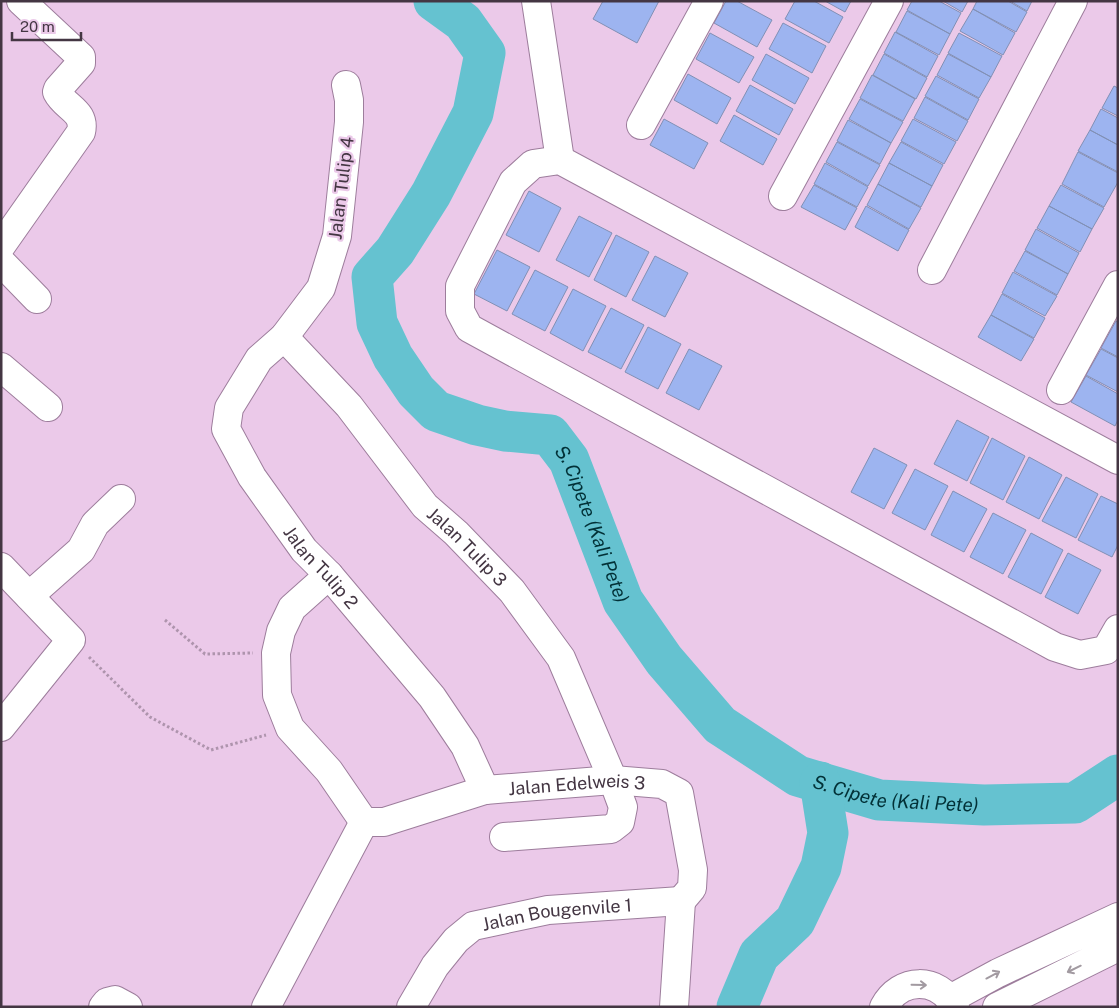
<svg xmlns="http://www.w3.org/2000/svg" width="1119" height="1008" viewBox="0 0 1119 1008" font-family="'Public Sans',sans-serif">
	<style>
		.lines { fill: none; stroke-linecap: round; stroke-linejoin: round }
		.river { stroke: #65c2d0; stroke-width: 41 }
		.building { fill: #9db4f0; stroke: #8190b5 }
		.minor-casing { stroke: #9d7d9c; stroke-width: 30 }
		.major-casing { stroke: #9d7d9c; stroke-width: 30 }
		.path { stroke: #ae94ad; stroke-width: 3; stroke-dasharray: 2.5 2.5; stroke-linecap: butt }
		.minor { stroke: #fff; stroke-width: 28 }
		.major { stroke: #fff; stroke-width: 28 }
		.oneway { stroke: #a29aa1 }
		.labels { text-anchor: middle; dominant-baseline: central; stroke-width: 4.5; stroke-linejoin: round; paint-order: stroke }
		.street-label { font-size: 18px; fill: #443643; stroke: #ebc9e9 }
		.water-label { font-size: 19px; font-style: italic; fill: #023137; stroke: #ebc9e9 }
	</style>
	<rect width="100%" height="100%" fill="#ebc9e9"/>
	<g class="lines">
		<g class="river">
			<path id="s1" d="M434,1L463,22L485,53L473,113L431,194L395,251L372,277L377,323L393,357L416,391L436,411L477,425L505,431L550,435L569,460L623,601L664,660L720,725L798,776L879,800L984,805L1075,803L1118,775"/>
			<path d="M737,1007L759,955L795,921L821,867L828,833L820,782"/>
		</g>
	</g>
	<path class="building" d="M603,1H659L637,43L593,19Z
		M726,1H737L772,20L757,47L714,23Z
		M795,1H814L843,17L829,43L785,19Z
		M825,1H851L845,12Z
		M912,1H939L961,13L950,34L907,10Z
		M943,1H968L962,12Z
		M977,1H1008L1027,12L1016,32L973,9Z
		M1010,1H1032L1027,11Z
		M973,9L1015,33L1003,55L960,31Z
		M907,11L950,34L939,55L896,32Z
		M783,23L826,46L812,73L769,49Z
		M895,32L938,56L927,77L884,53Z
		M710,33L754,57L739,83L696,59Z
		M959,33L1002,56L991,77L948,53Z
		M766,54L809,78L795,104L752,80Z
		M884,54L927,78L916,99L873,75Z
		M948,54L991,77L979,98L937,75Z
		M688,74L731,98L717,124L674,100Z
		M872,75L915,99L903,121L860,98Z
		M936,76L979,99L968,120L925,96Z
		M750,85L793,109L779,135L736,111Z
		M1114,86L1118,88V116L1102,108Z
		M925,97L968,121L957,141L914,118Z
		M860,99L903,122L891,143L849,119Z
		M1101,109L1118,118V145L1090,130Z
		M734,115L777,139L763,165L720,141Z
		M664,119L708,143L694,169L650,145Z
		M913,119L956,142L944,164L901,141Z
		M848,120L891,143L880,164L837,141Z
		M1090,130L1118,145V172L1078,151Z
		M837,142L880,165L868,186L826,162Z
		M901,142L943,165L932,186L889,163Z
		M1078,152L1118,173V182L1104,207L1062,184Z
		M825,163L868,187L857,207L814,184Z
		M889,163L932,186L921,207L878,184Z
		M878,184L921,208L909,229L867,205Z
		M814,185L857,208L845,230L801,207Z
		M1061,185L1104,208L1092,229L1049,206Z
		M529,191L561,208L539,252L506,235Z
		M866,206L909,230L898,251L855,227Z
		M1049,206L1092,229L1080,252L1037,228Z
		M579,216L612,233L589,277L556,260Z
		M1036,229L1079,253L1068,274L1025,250Z
		M616,235L649,252L626,297L594,280Z
		M497,250L530,267L507,311L474,294Z
		M1025,251L1068,274L1057,295L1014,271Z
		M655,256L688,273L665,317L632,300Z
		M535,270L568,287L545,331L512,314Z
		M1013,272L1057,296L1045,316L1002,293Z
		M573,289L606,306L583,351L550,333Z
		M1002,294L1045,318L1034,338L991,315Z
		M611,308L644,325L621,369L588,352Z
		M991,315L1034,339L1021,361L978,337Z
		M1116,321L1118,322V357L1101,348Z
		M648,327L681,344L658,389L625,372Z
		M689,349L722,366L699,410L666,393Z
		M1101,349L1118,358V392L1086,375Z
		M1086,376L1118,394V420L1115,426L1071,402Z
		M957,420L989,437L967,481L934,464Z
		M992,438L1025,456L1003,500L970,483Z
		M874,448L907,465L884,509L851,492Z
		M1029,457L1062,475L1039,519L1006,502Z
		M915,469L948,486L925,530L892,513Z
		M1066,477L1098,494L1076,538L1042,521Z
		M953,491L987,509L964,552L931,535Z
		M1101,496L1118,504V545L1112,557L1078,540Z
		M993,513L1026,530L1003,574L970,557Z
		M1031,533L1063,550L1041,594L1008,577Z
		M1068,553L1101,570L1078,614L1045,597Z"/>
	<g class="lines">
		<g class="minor-casing">
			<g id="minor">
				<path d="M536,1L560,160"/>
				<path id="s2" d="M346,85L349,100V122L337,236L321,288L284,337L259,359L229,408L226,429L252,477L304,550L329,575L432,697L465,746L485,790"/>
				<path d="M641,125L709,1"/>
				<path d="M783,196L889,1"/>
				<path d="M1,246L81,132C86,111 65,108 57,92L58,89L81,63V57L21,1"/>
				<path d="M1,262L37,299"/>
				<path d="M932,270L1073,1"/>
				<path id="s3" d="M284,337L349,406L425,506L456,533L512,591L561,658L613,780L623,807L620,822L611,829L504,837"/>
				<path d="M1,367L48,407"/>
				<path d="M1061,390L1118,285"/>
				<path d="M1118,460L560,160L533,164L513,182L460,286V311L469,328L1055,647L1080,655L1106,650L1118,629"/>
				<path d="M1,567L71,640L1,727"/>
				<path d="M329,575L292,608L281,631L276,653L277,695L290,728L329,771L364,822"/>
				<path d="M29,596L81,550L95,524L121,499"/>
				<path id="s4" d="M364,822H384L485,790L613,780L662,784L679,793L693,870L692,888L681,901"/>
				<path d="M103,1007L107,1002L115,1000L128,1007"/>
				<path d="M266,1007L364,822"/>
				<path id="s5" d="M411,1007L435,966L456,940L473,926L548,910L681,901"/>
				<path d="M674,1007L681,901"/>
			</g>
		</g>
		<g class="major-casing">
			<path id="major" d="M950,999L998,973L1118,917
				M884,1007C900,977 938,976 955,1007
				M997,1007L1118,947"/>
		</g>
		<path class="path" d="M165,620L205,654L253,653
			M89,657L150,717L211,750L266,735"/>
		<use href="#minor" class="minor"/>
		<use href="#major" class="major"/>
	</g>
	<defs><path id="oneway-shaft" d="M-6 0H5M1.5-3L5.5 0L1.5 3" fill="none" stroke-width="1.6" stroke-linecap="round" stroke-linejoin="round" transform="scale(1.25)"/></defs>
	<g class="oneway">
		<use href="#oneway-shaft" transform="translate(1074 969) rotate(154)"/>
		<use href="#oneway-shaft" transform="translate(993 975) rotate(-28)"/>
		<use href="#oneway-shaft" transform="translate(919 985) rotate(1)"/>
	</g>
	<g class="labels">
		<g class="street-label">
			<text transform="translate(341 188) rotate(-83)">Jalan Tulip 4</text>
			<text stroke="none"><textPath href="#s3" startOffset="279">Jalan Tulip 3</textPath></text>
			<text stroke="none"><textPath href="#s2" startOffset="548">Jalan Tulip 2</textPath></text>
			<text stroke="none"><textPath href="#s4" startOffset="218">Jalan Edelweis 3</textPath></text>
			<text stroke="none"><textPath href="#s5" startOffset="188">Jalan Bougenvile 1</textPath></text>
		</g>
		<g class="water-label">
			<text stroke="none"><textPath href="#s1" startOffset="698">S. Cipete (Kali Pete)</textPath></text>
			<text stroke="none"><textPath href="#s1" startOffset="1132">S. Cipete (Kali Pete)</textPath></text>
		</g>
	</g>
	<rect width="1119" height="1008" fill="none" stroke="#443643" stroke-width="5"/>
	<path d="M12 32v8h69v-8" fill="none" stroke="#443643" stroke-width="2.5"/>
	<text x="20" y="32" font-size="15" fill="#443643" stroke="#ebc9e9" stroke-width="4" paint-order="stroke">20 m</text>
</svg>
